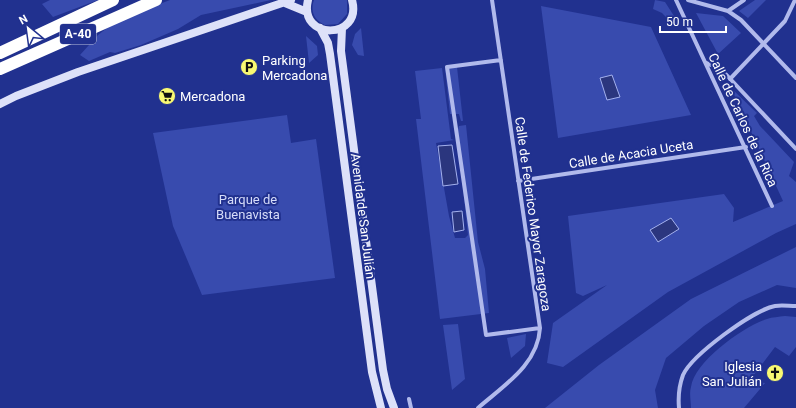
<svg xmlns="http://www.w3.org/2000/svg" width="796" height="408" viewBox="0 0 796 408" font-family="Roboto,sans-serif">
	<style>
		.green { fill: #384bae }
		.water { fill: #2b367e; stroke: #a4b1ee }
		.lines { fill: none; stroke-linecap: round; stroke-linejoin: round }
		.street { stroke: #b1baec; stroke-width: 4 }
		.secondary { stroke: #dde1f9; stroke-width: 8 }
		.highway { stroke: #fff; stroke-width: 12 }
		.labels { text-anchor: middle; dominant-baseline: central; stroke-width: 4; stroke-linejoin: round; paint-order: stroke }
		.shield { fill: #21318f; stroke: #bcc1dd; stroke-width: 1 }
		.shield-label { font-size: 12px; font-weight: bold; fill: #fff }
		.poi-label { font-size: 13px; fill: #fff; stroke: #21318f; text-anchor: start }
		.street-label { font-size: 13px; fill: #fff; stroke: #21318f }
		.park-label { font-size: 13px; fill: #d6dcf9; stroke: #21318f }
	</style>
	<rect width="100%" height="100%" fill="#21318f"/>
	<path class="green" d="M50,0H98L53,17L42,4Z
		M170,0H271L201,15L178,29L141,45L115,53L110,52L89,61L80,55L98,35L116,21Z
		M314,0H347V14L338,24L325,25C314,20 310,11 314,0Z
		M655,0L665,2L674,16L668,19L662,13L653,9Z
		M755,0H766L748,18L739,11Z
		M541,6L651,27L691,115L558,138Z
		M696,13L723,16L741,33L718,54Z
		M361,28L364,56L358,55L352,45L355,34Z
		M306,36L317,46L318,55L309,63Z
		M457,67L463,121H461L459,114H450L445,68Z
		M442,68L451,139L454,140L436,143L449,216L455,238H465L468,235L457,133L459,126L466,125L478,242L485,269L489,313L440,319L416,119H421L415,71Z
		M731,88L757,113L754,116L760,126L794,162L789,176L796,182V224L776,233L668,292L563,367L547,363L553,323L607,285L583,296L576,293L568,216L724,194L734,208L733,222L783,201Z
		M287,115L291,143L316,139L335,278L202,295L173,226L153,133Z
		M796,247V288L777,285L739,302L704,326L666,358L655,390L658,408H545L599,365L691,299Z
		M785,316L796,317V347L789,356L775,347L750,380L765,383L744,408H691C691,401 689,393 691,387C695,361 743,327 767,319C772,317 779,317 785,316Z
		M458,324L465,379L452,390L443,325Z
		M526,334L525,346L511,358L507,338Z"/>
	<path class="water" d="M612,75L620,97L607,100L600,78Z
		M452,145L458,184L443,186L438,146Z
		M462,211L464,230L454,232L452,212Z
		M671,218L679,229L658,242L650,230Z"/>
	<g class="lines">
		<path class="street" d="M676,0L772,206
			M688,0L728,11L741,20L796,78
			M728,11L744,0
			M501,60L447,67L486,335L540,328
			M706,63L720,68L796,149
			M730,79L785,21L795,0
			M518,181L746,147
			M409,399L411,408
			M478,408C503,386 538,365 540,328L492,0
			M679,408C678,397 679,386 683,375C692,355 753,310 775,306C781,305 789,306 796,306"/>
		<path class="secondary" d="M308,0C298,41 363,40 352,0
			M285,3L307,12
			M320,28L328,43L330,54L372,372L381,408
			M342,28L341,51L383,370L387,389L394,408
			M0,104L16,96L78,72L291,0"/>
		<path class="highway" d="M0,53L113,0
			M0,69L156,0"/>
	</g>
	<defs>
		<g id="parking-disc" transform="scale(0.9)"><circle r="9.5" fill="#f9f972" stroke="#21318f"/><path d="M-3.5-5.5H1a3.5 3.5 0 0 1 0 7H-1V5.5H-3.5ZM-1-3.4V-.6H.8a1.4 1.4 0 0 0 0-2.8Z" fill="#111"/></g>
		<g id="supermarket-disc" transform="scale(0.9)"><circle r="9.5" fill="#f9f972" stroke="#21318f"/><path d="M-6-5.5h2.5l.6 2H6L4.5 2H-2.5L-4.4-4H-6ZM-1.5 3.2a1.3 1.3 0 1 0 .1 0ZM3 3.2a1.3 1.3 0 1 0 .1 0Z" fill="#111"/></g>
		<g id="church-disc" transform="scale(0.9)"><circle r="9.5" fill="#f9f972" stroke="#21318f"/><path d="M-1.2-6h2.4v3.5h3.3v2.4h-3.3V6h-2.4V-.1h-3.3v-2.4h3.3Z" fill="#111"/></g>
	</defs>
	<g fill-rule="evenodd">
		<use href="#parking-disc" x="249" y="67"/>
		<use href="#supermarket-disc" x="167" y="96"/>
		<use href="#church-disc" x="775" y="373"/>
	</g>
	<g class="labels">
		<rect class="shield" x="60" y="24" width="36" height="20" rx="3"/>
		<g class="shield-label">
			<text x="78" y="34">A-40</text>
		</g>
		<g class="poi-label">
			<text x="262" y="60">Parking<tspan x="262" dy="15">Mercadona</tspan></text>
			<text x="180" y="96">Mercadona</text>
			<text x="762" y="366" text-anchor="end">Iglesia<tspan x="762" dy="15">San Julián</tspan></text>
		</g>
		<g class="street-label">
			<text transform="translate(743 120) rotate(65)">Calle de Carlos de la Rica</text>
			<text transform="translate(631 154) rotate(-9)">Calle de Acacia Uceta</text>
			<text transform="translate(533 214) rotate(82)">Calle de Federico Mayor Zaragoza</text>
			<text transform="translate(363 216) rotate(83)">Avenida de San Julián</text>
		</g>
		<g class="park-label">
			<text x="248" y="199">Parque de<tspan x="248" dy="15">Buenavista</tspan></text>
		</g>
	</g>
	<g transform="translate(28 28) rotate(331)" stroke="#21318f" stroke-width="3" paint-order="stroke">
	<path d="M0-3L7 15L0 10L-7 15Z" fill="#ffffff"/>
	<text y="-6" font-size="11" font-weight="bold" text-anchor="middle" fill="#ffffff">N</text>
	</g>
	<path d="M660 26v6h66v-6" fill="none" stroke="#ffffff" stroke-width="2"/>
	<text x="666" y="26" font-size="12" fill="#ffffff" stroke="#21318f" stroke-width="3" paint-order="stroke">50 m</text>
</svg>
